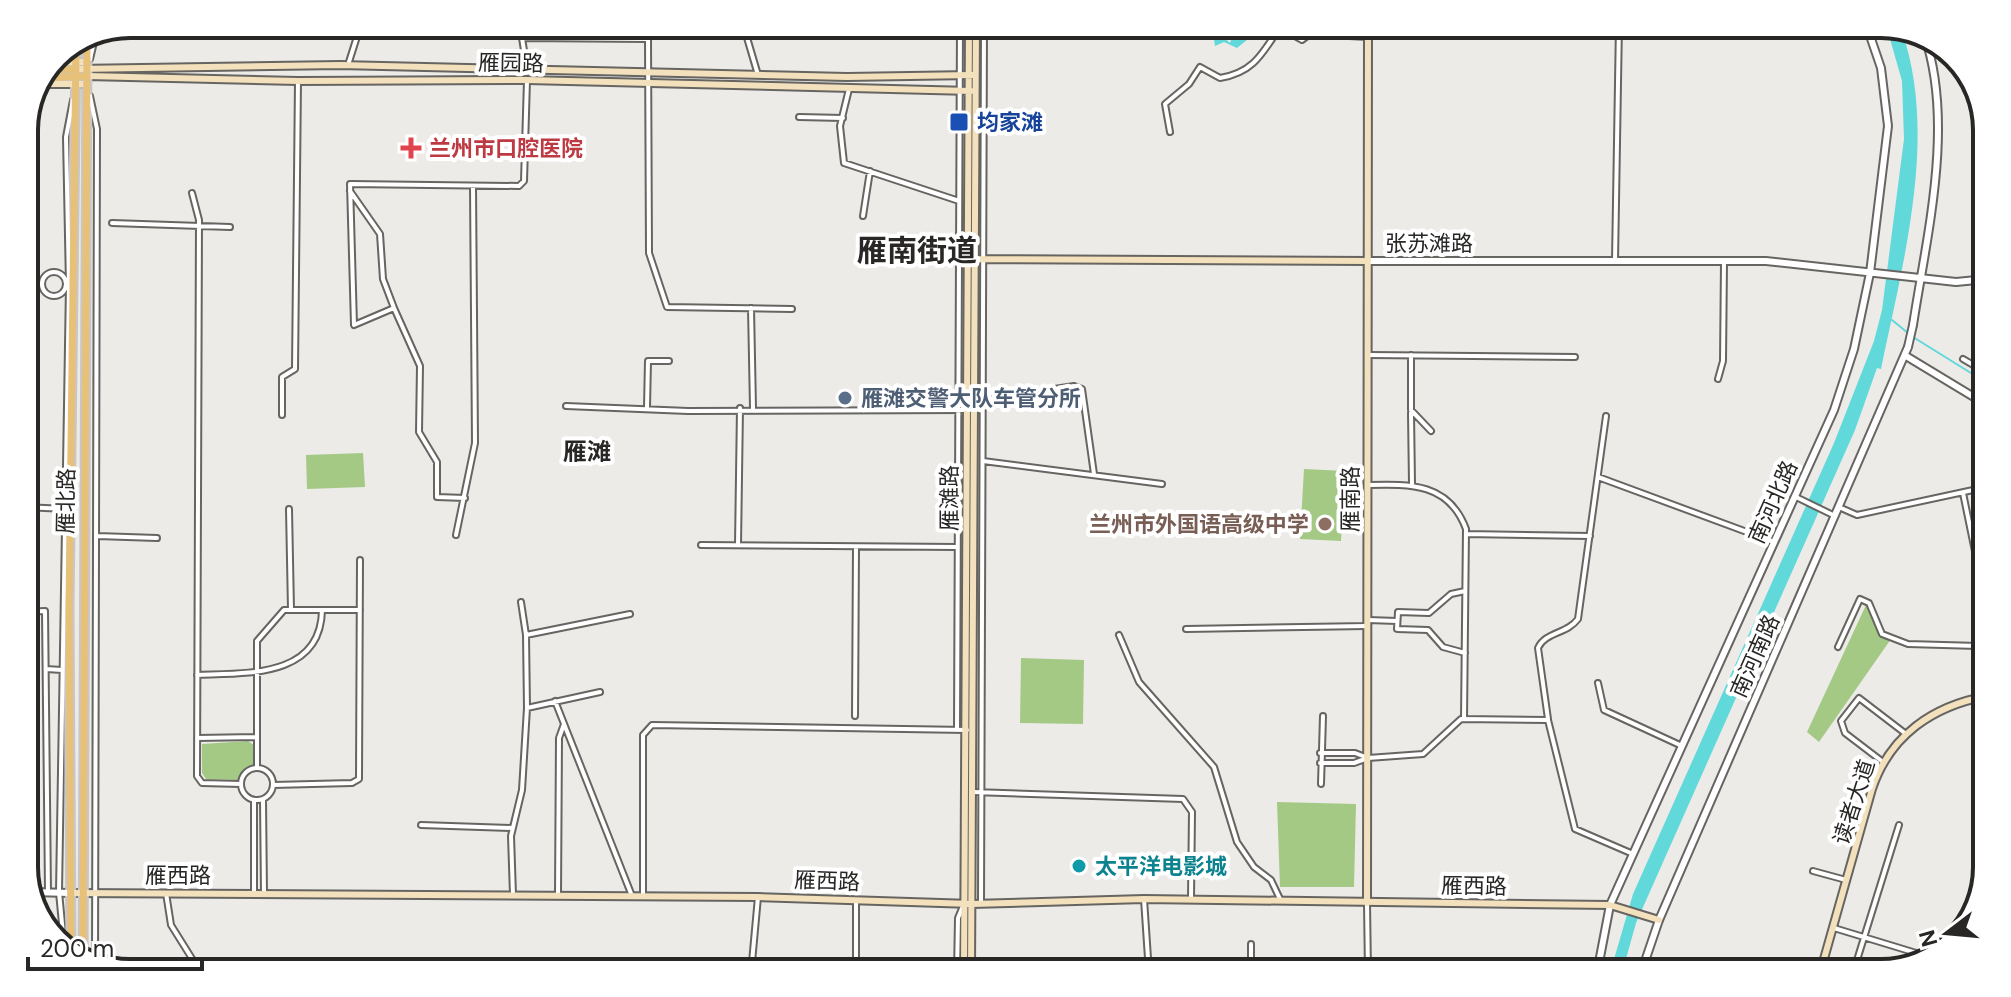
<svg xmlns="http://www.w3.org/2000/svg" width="2011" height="997" viewBox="0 0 2011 997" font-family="'DM Sans','Noto Sans SC',sans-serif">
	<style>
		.green { fill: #a4c985 }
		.water { fill: #61d8da }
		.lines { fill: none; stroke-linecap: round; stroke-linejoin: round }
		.stream { stroke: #61d8da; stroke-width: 2 }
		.minor-casing { stroke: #666562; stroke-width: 8 }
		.tertiary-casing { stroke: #666562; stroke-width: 10 }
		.secondary-casing { stroke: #666562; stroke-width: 10 }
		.primary-casing { stroke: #c7c7c7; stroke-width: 11 }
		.minor { stroke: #fff; stroke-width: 4 }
		.tertiary { stroke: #fff; stroke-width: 6 }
		.secondary { stroke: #f3e0bc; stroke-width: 6 }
		.primary { stroke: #e7c179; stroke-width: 7 }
		.tertiary-bridge-casing { stroke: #666562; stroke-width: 10; stroke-linecap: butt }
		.tertiary-bridge { stroke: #fff; stroke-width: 6 }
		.transit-dot { fill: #1a4fb4; stroke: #fff; stroke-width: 3 }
		.health-dot { fill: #e0444e; stroke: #fff; stroke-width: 3 }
		.service-dot { fill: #5c6f8a; stroke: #fff; stroke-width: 3 }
		.education-dot { fill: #8d6e63; stroke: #fff; stroke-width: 3 }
		.culture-dot { fill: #0f9aa8; stroke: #fff; stroke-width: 3 }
		.labels { text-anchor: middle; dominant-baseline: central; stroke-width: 8; stroke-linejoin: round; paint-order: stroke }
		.street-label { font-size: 22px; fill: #282726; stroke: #fff }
		.transit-label { font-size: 22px; font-weight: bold; fill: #164399; stroke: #fff; text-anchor: start }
		.health-label { font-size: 22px; font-weight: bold; fill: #be3a42; stroke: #fff; text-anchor: start }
		.service-label { font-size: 22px; font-weight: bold; fill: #4e5e75; stroke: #fff; text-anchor: start }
		.education-label { font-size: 22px; font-weight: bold; fill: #785e54; stroke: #fff; text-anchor: end }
		.culture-label { font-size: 22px; font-weight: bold; fill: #0d838f; stroke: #fff; text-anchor: start }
		.neighbourhood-label { font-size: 24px; font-weight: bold; fill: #282726; stroke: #fff }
		.district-label { font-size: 30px; font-weight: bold; fill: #282726; stroke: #fff }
		.rim { fill: none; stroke: #282726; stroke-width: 4 }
	</style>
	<rect width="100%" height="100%" fill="#ecebe8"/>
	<path class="green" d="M363,453L365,487L307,489L306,455Z
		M1304,469L1345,471L1341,541L1300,539Z
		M1866,605L1891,639L1819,742L1807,732Z
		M1021,658L1084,660L1083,724L1020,723Z
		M248,741L255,746V763L239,780L206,779L202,773V744Z
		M1277,802L1356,804L1354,887H1280Z"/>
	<path class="water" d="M1200,24L1211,27L1230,43L1237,24L1255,27L1271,24L1269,31L1253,35L1237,48L1224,42L1215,46L1213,32L1200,28Z
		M1886,25L1901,29C1939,134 1903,262 1881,369L1877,368L1855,430L1636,923L1622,973H1610L1633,894L1834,443L1874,341L1882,310L1904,139L1902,81Z"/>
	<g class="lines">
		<path class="stream" d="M1892,320L1908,333
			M1913,337L1987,383"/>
		<g class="minor-casing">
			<path id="minor" d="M743,24L758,75
				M1295,24L1293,35L1302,40L1310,34L1308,24
				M1310,27L1368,29
				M1310,34L1368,37
				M90,59L95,38
				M348,65L361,24
				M527,69L522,38L648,39L649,253L667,307L792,309
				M849,89L840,126L844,163L959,201
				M90,96L97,129L95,965
				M799,117L843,118
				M1170,132L1165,104L1189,84L1200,67L1220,78C1250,73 1260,58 1276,33L1292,31
				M350,191L380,234L383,279L394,308
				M192,193L199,220L197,776L202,783L241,784
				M863,216L870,171
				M112,223L230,227
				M1615,261L1619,24
				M42 284a12 12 0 1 1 24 0a12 12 0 1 1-24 0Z
				M24,284H42
				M751,308L753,408
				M1369,355L1575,357
				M1411,355V410L1431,431
				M1963,359L1987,373
				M1718,379L1723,361L1724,262
				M982,400L1074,386L1082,389L1094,474
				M566,406L688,411L967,410
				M647,407L648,361H669
				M1411,413L1412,484
				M282,415V377L295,369L298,81
				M983,461L1162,484
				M1598,477L1774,542
				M1368,485C1411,484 1449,483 1466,529L1464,719
				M1963,493L1985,600
				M1796,497L1835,516
				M465,498L437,497V462L419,432L420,366L394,308L354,325L350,184L519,186L524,181L527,80
				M24,507L66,509
				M1841,508L1857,515L1987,487
				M289,509L291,610
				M1466,534L1590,536
				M456,535L475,443L473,186
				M97,536L157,538
				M701,545L957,547
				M738,545L740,408
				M521,602L526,635L527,708
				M24,612L45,611L48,892
				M1368,620L1397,621
				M1186,629L1367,626
				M526,635L630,614
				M1119,635L1139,682L1214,767L1237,842L1254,867L1271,880L1280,899
				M1838,647L1860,599L1869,603L1882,634L1908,644L1978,646L1987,643
				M1465,653L1443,647L1428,630L1397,629L1398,612L1429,613L1451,594L1465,591
				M46,669L62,670
				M197,675C246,673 321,678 322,610
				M1598,683L1604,710L1682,746
				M555,701L632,896
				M855,716L856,547
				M1548,719L1538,648C1545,632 1567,634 1578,619L1606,416
				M957,730L960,24
				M197,738L256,737
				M1368,758L1423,754L1461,719L1548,720L1575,829L1633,854
				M1883,762L1845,733L1841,721L1859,698L1906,734
				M1320,763H1354L1368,758L1355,753H1320
				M257,768V641L284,610H360
				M241 784a16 16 0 1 1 32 0a16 16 0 1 1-32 0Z
				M1321,784L1323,716
				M273,785L352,783L359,779L360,560
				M973,792L1183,799L1192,812L1191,898
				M254,800V893
				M263,800L264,894
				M421,825L512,828
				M1813,871L1846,880
				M166,893L171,925L201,973
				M513,895L511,836L522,790L527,708L600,692
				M558,896L559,738L564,724
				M643,896V735L652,725L967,730
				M1144,899L1149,973
				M981,903L984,24
				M1367,903L1368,973
				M1834,928L1926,956
				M64,945L59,892L69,285L66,137L73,100
				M751,973L758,897
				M856,973V900
				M957,973L958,918L963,906
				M1251,973V944
				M1853,973L1899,825"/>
		</g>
		<g class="tertiary-casing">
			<path id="tertiary" d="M1368,261H1766L1956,282L1987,279
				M1913,325C1927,234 1955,123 1924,34
				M1906,356L1987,405
				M30,892L71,893
				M1597,973L1610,905L1834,410L1854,349L1870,273L1888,126L1881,68L1866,24
				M1641,973L1659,920L1908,347"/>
		</g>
		<g class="secondary-casing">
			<path id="secondary" d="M52,62H87
				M76,69L340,65L847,77L972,75
				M87,76L298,81L527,80L971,91
				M42,84H87
				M976,259L1368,261
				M71,893L758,897L972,904L1144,899L1610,905L1659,920
				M1367,903L1368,24
				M964,973L969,24
				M971,973L976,24
				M1820,973L1872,789C1890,735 1933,706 1987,696"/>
		</g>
		<g class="primary-casing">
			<path id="primary" d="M49,70L76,69
				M45,78L87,76
				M71,951L69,607L76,46
				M83,962L87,42"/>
		</g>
		<use href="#minor" class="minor"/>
		<use href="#tertiary" class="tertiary"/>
		<use href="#secondary" class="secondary"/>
		<use href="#primary" class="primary"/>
		<g class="tertiary-bridge-casing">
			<path id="tertiary-bridge" d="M1908,347L1913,325"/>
		</g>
		<use href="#tertiary-bridge" class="tertiary-bridge"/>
	</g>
	<rect class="transit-dot" x="949" y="112" width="20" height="20" rx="4"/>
	<path class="health-dot" d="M407 136h8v8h8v8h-8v8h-8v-8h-8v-8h8z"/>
	<circle class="service-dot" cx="845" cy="398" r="8"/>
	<circle class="education-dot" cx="1325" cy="524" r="8"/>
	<circle class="culture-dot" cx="1079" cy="866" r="8"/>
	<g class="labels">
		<g class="street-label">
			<text transform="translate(511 63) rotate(1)">雁园路</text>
			<text x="1429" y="243">张苏滩路</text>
			<text transform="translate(949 498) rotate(-90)">雁滩路</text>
			<text transform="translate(1350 499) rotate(-90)">雁南路</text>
			<text transform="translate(66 501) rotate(-89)">雁北路</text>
			<text transform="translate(1773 502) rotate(-66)">南河北路</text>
			<text transform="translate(1755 656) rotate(-66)">南河南路</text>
			<text transform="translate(1854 802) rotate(-72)">读者大道</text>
			<text x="178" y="875">雁西路</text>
			<text transform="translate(827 881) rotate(2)">雁西路</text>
			<text transform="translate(1474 886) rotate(1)">雁西路</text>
		</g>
		<g class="transit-label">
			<text x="977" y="122">均家滩</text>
		</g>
		<g class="health-label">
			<text x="429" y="148">兰州市口腔医院</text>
		</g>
		<g class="service-label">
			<text x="861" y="398">雁滩交警大队车管分所</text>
		</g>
		<g class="education-label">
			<text x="1309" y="524">兰州市外国语高级中学</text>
		</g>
		<g class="culture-label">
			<text x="1095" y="866">太平洋电影城</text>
		</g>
		<g class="neighbourhood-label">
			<text x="587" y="451">雁滩</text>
		</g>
		<g class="district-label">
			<text x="917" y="250">雁南街道</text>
		</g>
	</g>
	<path d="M0 0H2011V997H0ZM130 38H1881A92 92 0 0 1 1973 130V867A92 92 0 0 1 1881 959H130A92 92 0 0 1 38 867V130A92 92 0 0 1 130 38Z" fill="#fff" fill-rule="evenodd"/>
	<path class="rim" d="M130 38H1881A92 92 0 0 1 1973 130V867A92 92 0 0 1 1881 959H130A92 92 0 0 1 38 867V130A92 92 0 0 1 130 38Z"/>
	<g transform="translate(1947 933) rotate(254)" stroke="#ffffff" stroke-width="6" paint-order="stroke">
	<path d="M0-6L14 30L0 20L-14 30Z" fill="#282726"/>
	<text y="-12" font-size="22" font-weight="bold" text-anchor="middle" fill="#282726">N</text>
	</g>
	<path d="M28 957v12h174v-12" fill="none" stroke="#282726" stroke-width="4"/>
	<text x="40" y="957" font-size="24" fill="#282726" stroke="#ffffff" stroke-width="6" paint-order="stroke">200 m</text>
</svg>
